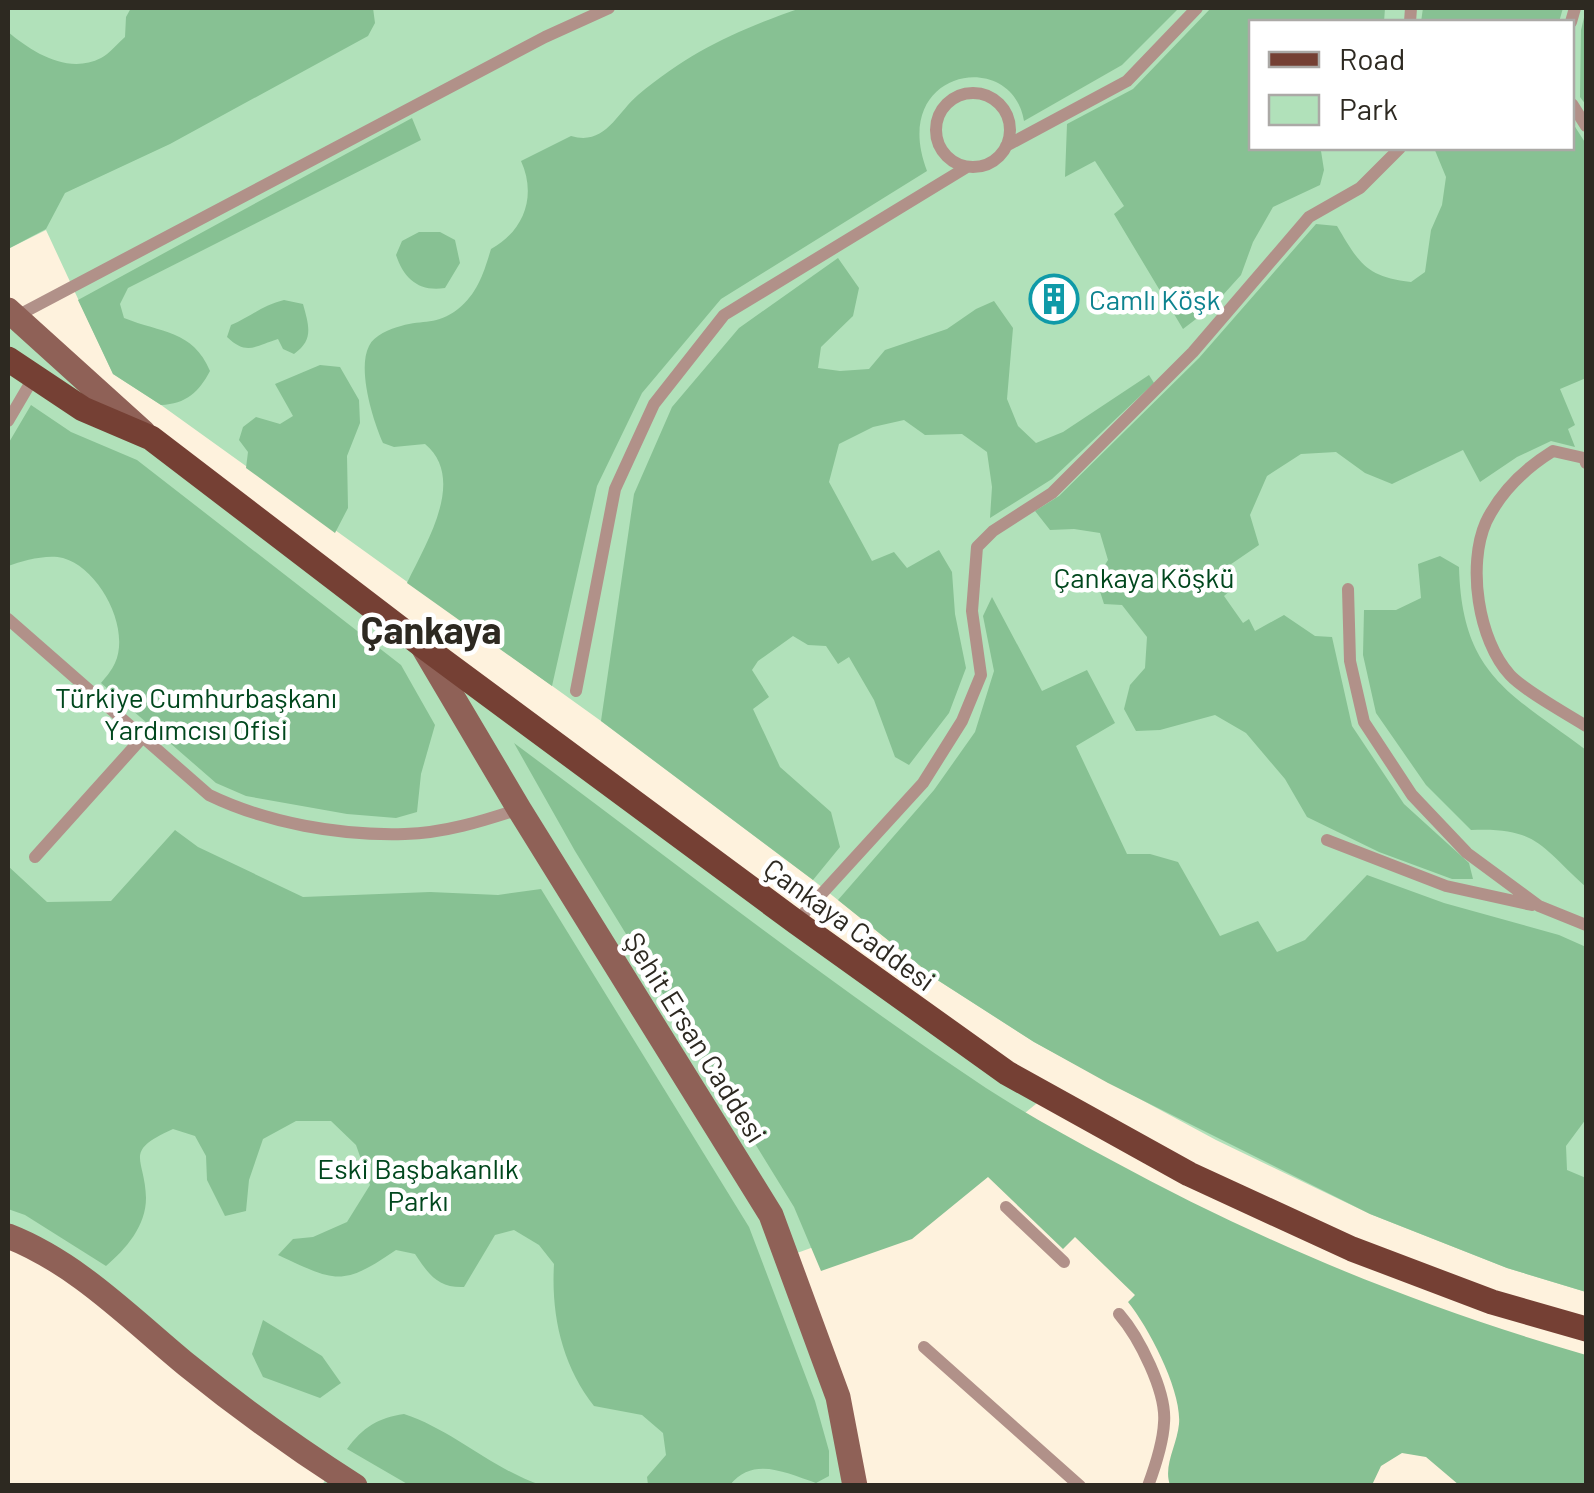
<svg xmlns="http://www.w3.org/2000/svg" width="1594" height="1493" viewBox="0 0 1594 1493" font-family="Barlow,sans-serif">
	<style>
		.green { fill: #b1e1ba; fill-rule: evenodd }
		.forest { fill: #87c193 }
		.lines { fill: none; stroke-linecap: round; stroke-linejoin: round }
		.lane { stroke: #b19189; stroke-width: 12 }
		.secondary { stroke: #8f6157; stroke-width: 25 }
		.primary { stroke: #754034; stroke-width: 25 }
		.labels { text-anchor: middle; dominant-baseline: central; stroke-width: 9; stroke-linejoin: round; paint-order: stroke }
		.culture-label { font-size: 28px; fill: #0d838f; stroke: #fff; text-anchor: start }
		.park-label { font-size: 28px; fill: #00471d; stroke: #fff }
		.street-label { font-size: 28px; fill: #2d2921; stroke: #fff }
		.district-label { font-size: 38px; font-weight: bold; fill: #2d2921; stroke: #fff }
	</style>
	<rect width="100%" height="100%" fill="#fef2dd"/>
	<path class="green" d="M8,8H1586V1292L1507,1268L1370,1214L1216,1140L1034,1042L939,981L813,880L601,721L161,405L113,374L46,230L8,249ZM1252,22H1572V148H1252Z
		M8,310L151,438L1047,1095L899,1216L786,1257L855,1485H322L331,1471L8,1236Z"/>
	<path class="forest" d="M131,8H373L375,23L368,36L170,144L65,193L46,229L8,249V32C32,52 68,75 101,58C109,54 118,43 125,37L126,17Z
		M801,8H1179L1122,65L1024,121C1012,47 888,69 927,171L721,299L642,393L597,486L552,686L407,583C426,543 467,479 425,444L394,447L383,443C373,421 357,369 369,346C374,335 390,329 401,326C424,319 436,326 458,309C478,293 484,272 491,249C524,231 537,196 521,161L571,136C605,146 616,114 638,95C691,51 737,30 801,8Z
		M1211,8H1385L1384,22H1252V148H1324L1321,151L1324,170L1320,185L1273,207L1253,242L1241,275L1213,306L1183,329L1114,214L1124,206L1095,161L1065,177L1067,124L1133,89Z
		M1423,8H1563L1559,22H1421Z
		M1586,9V105L1580,97L1581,30Z
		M412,118L421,140L128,288L120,304L124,318C161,333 193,330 210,371C199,392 186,404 161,405L113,374L78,300Z
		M1572,122L1586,144V378L1560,389L1575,425L1568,429L1575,447L1551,441L1517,457L1480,482L1463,450L1392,484L1365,473L1336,452L1301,454L1267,476L1250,515L1259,545L1221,571L1231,590L1224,596L1243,623L1249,619L1255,631L1284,615L1315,636L1332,637L1352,726L1404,804L1469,863L1473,879H1452L1379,852L1307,817L1285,779L1246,733L1215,715L1160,730L1136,731L1124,709L1130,685L1145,668L1147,637L1122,605L1104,604L1096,579L1108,560L1100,533L1074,529L1050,530L1035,511L1059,496L1199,358L1316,224L1337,226C1359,263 1366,277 1411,282L1425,272L1431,230L1442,205L1446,177L1434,148H1572Z
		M419,232H440L455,240L460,263L445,288C419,292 404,279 396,255L402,241Z
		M838,258L859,288L853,316L821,347L818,368L840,371L869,369L885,350L947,329L976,309L994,301L1013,328L1007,399L1018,426L1036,443L1063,432L1149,375L1154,383L1052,479L990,518L992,487L987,452L962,434L925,435L904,420L873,427L839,444L829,482L872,561L894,552L907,568L939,550L952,572L955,614L966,668L949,713L909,765L895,757L874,700L849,657L838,664L826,646L808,645L793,636L758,661L752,670L769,697L753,709L780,767L831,812L840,847L813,880L601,721L634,494L672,407L739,328Z
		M284,300L303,304C309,326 314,340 294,354L283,349L278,339C255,346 247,356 227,337L231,325C250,317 263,305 284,300Z
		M320,365L340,367L359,400L360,423L347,456L348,508L335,533L246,468L248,452L239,440L243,427L256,417L280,424L293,416L275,384Z
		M31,405L71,432L137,460L401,665L435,725L421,774L417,812L396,818L347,814L246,796L216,783L101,683C106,677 112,670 115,663C131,628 99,568 63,558C46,554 23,561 8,566V444Z
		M1440,556L1459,567C1462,674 1508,692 1586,750V887C1541,847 1538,827 1471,830L1426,785L1376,713L1363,655L1364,610H1396L1421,598L1418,564Z
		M992,597L1042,691L1087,670L1115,723L1076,746L1127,854H1150L1178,862L1220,936L1258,921L1277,952L1305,940L1367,875L1444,903L1559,935L1586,947V1119L1566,1146L1567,1170L1586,1178V1292L1507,1268L1370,1214L1108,1083L1034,1042L939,981L838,900L934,790L975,732L994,671L983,616Z
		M514,743C670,859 824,980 986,1088C1026,1114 1068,1137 1111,1160C1263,1243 1420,1307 1586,1355V1485H1459L1426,1457L1402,1453L1381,1466L1372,1485H1170C1163,1466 1177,1445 1179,1424C1182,1391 1149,1328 1128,1302L1135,1295L1075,1237L1063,1249L988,1177L912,1239L821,1271L794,1207L575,851Z
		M175,830L198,847L303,897L430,892L498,895L541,889L749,1227L815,1401L829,1451V1476L816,1483C785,1473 754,1456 730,1485H648L647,1477L666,1455L663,1433L642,1415L594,1406C562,1365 551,1315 554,1264L539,1245L514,1230L495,1235L464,1287C438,1288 429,1275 415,1254L396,1250C342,1287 336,1282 278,1255L293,1239L313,1237L347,1222L370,1185L356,1145L331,1121H296L263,1139L249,1180L246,1211L225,1216L207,1180L206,1156L195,1136L173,1129C122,1152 145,1157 146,1198C146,1226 126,1249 106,1266L25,1215L8,1209V866L47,902L111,901Z
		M263,1320L322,1356L341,1383L320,1398L263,1377L252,1354Z
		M404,1414C453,1430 492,1469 541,1485H409L347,1449C363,1427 378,1418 404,1414Z"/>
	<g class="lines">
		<path class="lane" d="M1410,22L1411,8
			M1571,22L1575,8
			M936 130a37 37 0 1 1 74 0a37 37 0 1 1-74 0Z
			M1572,104L1586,126
			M1006,146L1127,81L1197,8
			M15,317L545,37L609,8
			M8,421L35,375
			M1586,463L1584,458L1553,451C1524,469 1501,491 1486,522C1467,565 1478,640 1510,675C1525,691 1567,714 1586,726
			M1348,589L1350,661L1364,722L1412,795L1467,853L1539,906L1586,925
			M8,619L209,795C267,823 340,836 405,834C444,833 483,821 519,809
			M576,691L615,489L654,404L724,315L967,167
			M1327,840L1446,886L1532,905
			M35,857L142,738
			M796,922L923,783L962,721L981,675L972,611L977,547L993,531L1052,493L1193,352L1309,217L1360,188L1400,148
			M1006,1207L1064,1262
			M1119,1314C1139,1337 1167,1392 1164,1423C1163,1444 1155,1467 1148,1486
			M924,1347L1080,1486"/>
		<path class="secondary" d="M8,310L143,432
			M423,647L519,809L771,1215L838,1397L855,1486
			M8,1236C77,1263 130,1318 187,1365C240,1408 297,1449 355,1486"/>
		<path class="primary" d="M8,359L83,409L151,438L423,646L796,922L1007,1073L1189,1174L1352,1249L1492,1302L1586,1329"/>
	</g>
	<defs>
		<g id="building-ring" transform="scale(2.5)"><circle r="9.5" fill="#fff" stroke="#0f9aa8" stroke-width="1.5"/><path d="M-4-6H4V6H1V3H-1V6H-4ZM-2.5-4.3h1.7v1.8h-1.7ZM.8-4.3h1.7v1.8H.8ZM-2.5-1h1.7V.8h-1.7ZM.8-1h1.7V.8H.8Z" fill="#0f9aa8"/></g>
	</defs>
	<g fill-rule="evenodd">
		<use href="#building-ring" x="1054" y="299"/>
	</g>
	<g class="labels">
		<g class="culture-label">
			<text x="1089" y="299">Camlı Köşk</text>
		</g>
		<g class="park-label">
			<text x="1144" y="577">Çankaya Köşkü</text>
			<text x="196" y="697">Türkiye Cumhurbaşkanı<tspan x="196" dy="32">Yardımcısı Ofisi</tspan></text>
			<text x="418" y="1168">Eski Başbakanlık<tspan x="418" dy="32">Parkı</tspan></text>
		</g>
		<g class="street-label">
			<text transform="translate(850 924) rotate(36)">Çankaya Caddesi</text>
			<text transform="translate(696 1037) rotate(58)">Şehit Ersan Caddesi</text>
		</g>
		<g class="district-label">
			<text x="431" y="629">Çankaya</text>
		</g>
	</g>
	<rect width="1594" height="1493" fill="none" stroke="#2d2921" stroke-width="20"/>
	<rect x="1249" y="20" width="325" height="130" fill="#ffffff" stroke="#aba9a6" stroke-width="2.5"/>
	<rect x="1269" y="52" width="50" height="15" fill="#754034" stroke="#aba9a6" stroke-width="2.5"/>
	<text x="1339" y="70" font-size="30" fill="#2d2921">Road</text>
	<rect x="1269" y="95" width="50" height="30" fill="#b1e1ba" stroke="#aba9a6" stroke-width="2.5"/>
	<text x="1339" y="120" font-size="30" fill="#2d2921">Park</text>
</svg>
